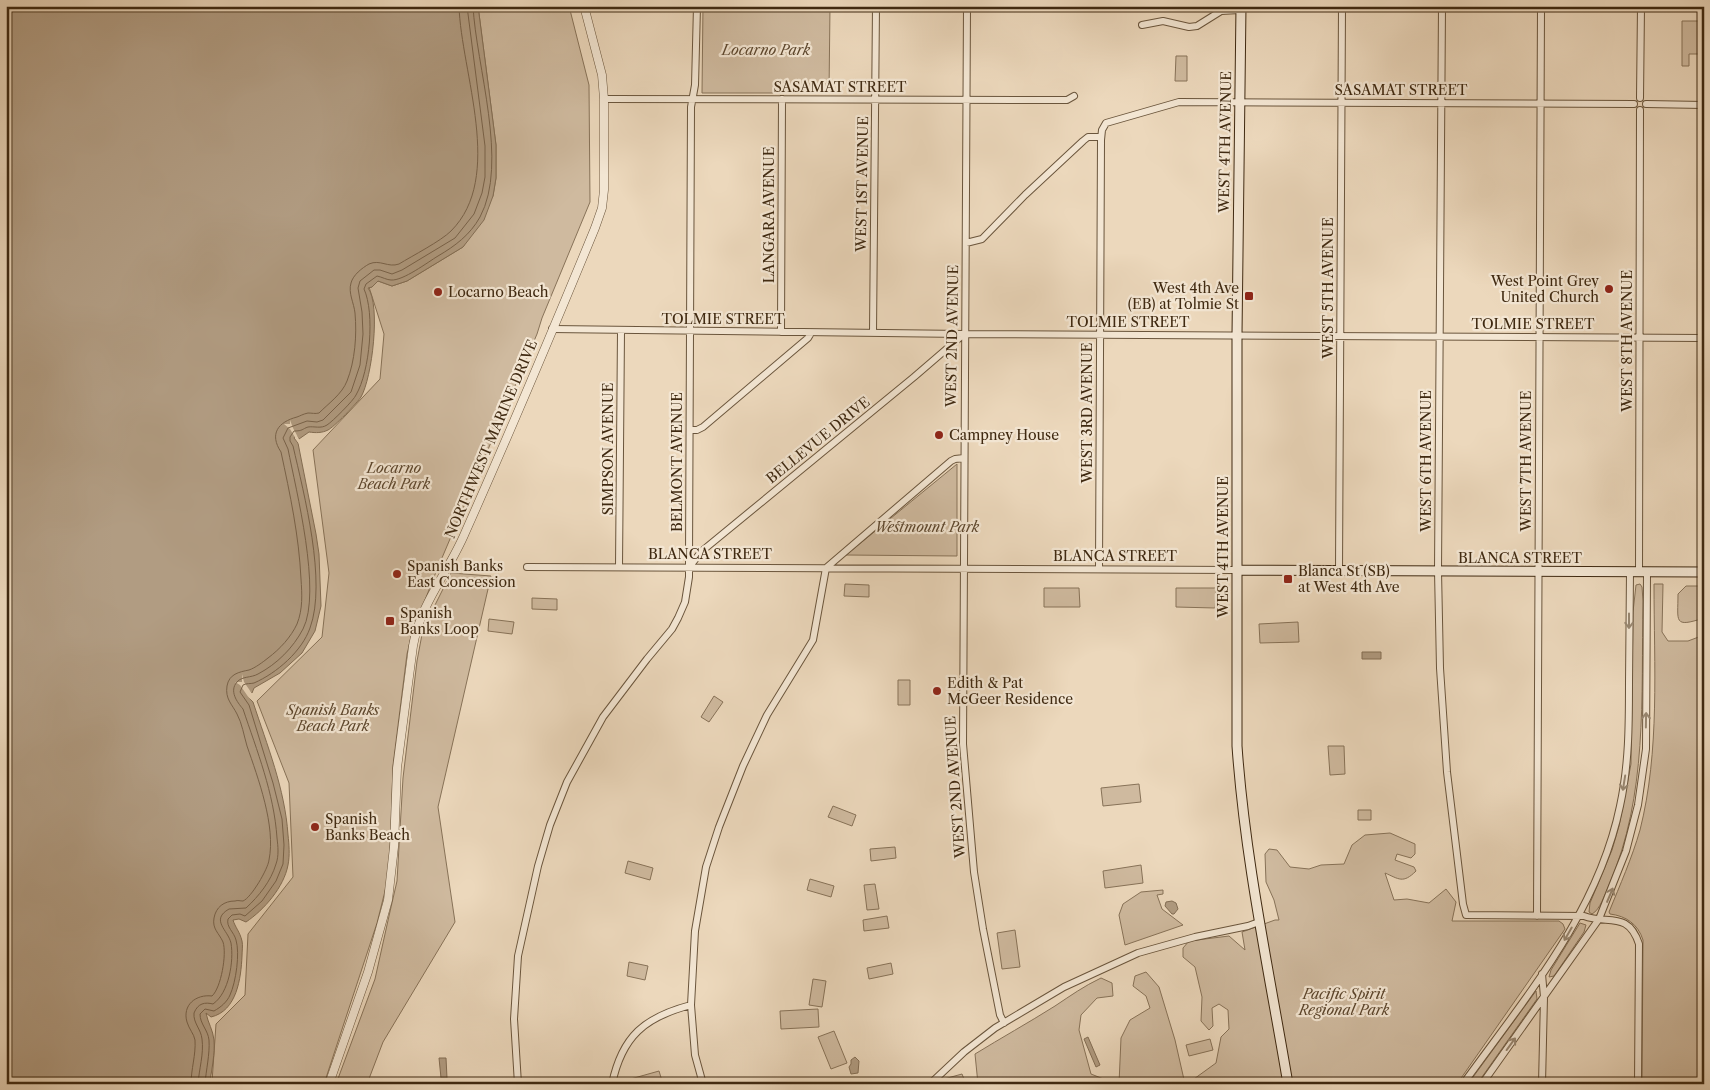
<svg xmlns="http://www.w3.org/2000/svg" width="1710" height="1090" viewBox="0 0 1710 1090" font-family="'Libre Caslon Text',serif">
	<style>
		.green { fill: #cfba9f; stroke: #877258 }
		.water { fill: #b19c82; stroke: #836e55 }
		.pier { fill: #ecd8bc }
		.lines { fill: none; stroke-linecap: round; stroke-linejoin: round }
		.shore { stroke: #78624a; stroke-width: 1 }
		.minor-casing { stroke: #6a553c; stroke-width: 8 }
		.tertiary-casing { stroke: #6a553c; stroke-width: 9 }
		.secondary-casing { stroke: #3f2911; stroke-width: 11 }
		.minor { stroke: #f3e6d3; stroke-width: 6 }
		.tertiary { stroke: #f3e6d3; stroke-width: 8 }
		.secondary { stroke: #f3e6d3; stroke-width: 9 }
		.oneway { stroke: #998872 }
		.poi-dot { fill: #8f2418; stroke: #f3e6d3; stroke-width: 2 }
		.labels { text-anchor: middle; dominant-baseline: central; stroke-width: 4.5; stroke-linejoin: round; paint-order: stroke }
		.park-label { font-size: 14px; font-style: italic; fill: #5c462d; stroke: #f3e6d3 }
		.street-label { font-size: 14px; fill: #3f2911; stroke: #f3e6d3 }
		.poi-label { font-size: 14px; fill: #3f2911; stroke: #f3e6d3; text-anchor: start }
	</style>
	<rect width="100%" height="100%" fill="#ecd8bc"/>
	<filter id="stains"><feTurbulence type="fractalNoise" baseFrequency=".004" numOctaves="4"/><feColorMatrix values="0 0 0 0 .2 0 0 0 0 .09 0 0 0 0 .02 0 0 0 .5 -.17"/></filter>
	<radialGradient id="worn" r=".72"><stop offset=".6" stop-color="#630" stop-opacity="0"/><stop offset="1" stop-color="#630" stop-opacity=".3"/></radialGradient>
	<path class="green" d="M478,6H569L589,85L590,202L542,318L537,334L436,572L412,633L407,654L393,765L391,833L388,879L377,923L324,1084H211L212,1082L216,1024L245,995L248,934L293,877L289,783L257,701L322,637L329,573L313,450L380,379L384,334L369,287H372L378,281L392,286L407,281L463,247L493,196L496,178V145Z
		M703,6H830L829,93H702Z
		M1682,21H1703V54H1689V66H1682Z
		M1176,56H1187V81H1175Z
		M957,464V556L846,555Z
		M451,573L491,576L438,807L455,922L383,1042L367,1084H336L375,979L389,916L397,881L403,778L417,661L423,629Z
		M845,584L869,585V597L844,596Z
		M1640,584L1642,587L1643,601C1641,698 1648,795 1609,885C1605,894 1600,910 1592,914L1589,912L1590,903L1612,850L1619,826L1631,764L1633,612L1636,585Z
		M1654,584H1663L1662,632L1668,641H1688L1704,635V1084H1642L1643,940C1638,924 1626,916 1610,914L1609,912C1620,885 1632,858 1640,830C1660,751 1654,666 1654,584Z
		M1686,586H1704V618C1673,628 1678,622 1678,594Z
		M1044,588H1079L1080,607H1044Z
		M1176,588H1216L1215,608L1176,607Z
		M532,598L557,599V610L532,609Z
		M489,619L514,622L512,634L488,631Z
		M1298,622L1299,642L1260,643L1259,624Z
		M898,680H910V705H898Z
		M714,696L723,702L709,722L701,717Z
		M1328,746H1344L1345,774L1330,775Z
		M1139,784L1141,802L1103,806L1101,788Z
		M833,806L856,815L852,826L828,817Z
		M1358,810H1371V820H1358Z
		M1390,833L1415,844V854L1411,858L1397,854L1395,860L1414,867L1416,871C1403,884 1399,879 1385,873L1394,900L1407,899L1429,903L1446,889L1456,902L1452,921H1559L1563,924L1565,929L1457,1084H1187L1216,1063L1221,1037L1229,1029L1228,1010L1219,1004L1212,1008L1213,1026L1209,1030L1201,1021L1202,997L1195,967L1183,957V948L1189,941L1229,936L1245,950L1242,932L1275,920H1279L1274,900L1266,882L1265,854L1269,849L1277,850L1290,867L1309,869L1321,865L1344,864L1352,845L1365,835Z
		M895,847L896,858L871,861L870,849Z
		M628,861L653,868L650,880L625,873Z
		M1141,865L1143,883L1105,888L1103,871Z
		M810,879L834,886L831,897L807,890Z
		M875,884L879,909L867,910L864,885Z
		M1163,890V894L1157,895L1162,909L1183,925L1125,945L1119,915L1123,904L1141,892Z
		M887,916L889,928L864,931L863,920Z
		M1580,923L1586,925L1584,932L1554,976L1549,977L1551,970Z
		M1015,930L1020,967L1002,969L997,933Z
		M629,962L648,966L645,980L627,976Z
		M891,963L893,974L869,979L867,968Z
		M1146,972L1159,987L1175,1040L1185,1084H1119L1121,1038L1130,1020L1150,1008L1146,996L1133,986L1135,976Z
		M1101,978L1112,983L1113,996L1097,998L1081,1015L1079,1030L1091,1074L1116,1084H978L975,1054C1001,1038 1028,1023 1055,1006C1070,996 1084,986 1101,978Z
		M813,979L826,981L822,1007L809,1005Z
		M1536,991L1537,999L1477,1084H1468Z
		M818,1009L819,1027L781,1029L780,1011Z
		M834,1031L847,1063L831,1069L818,1037Z
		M1210,1039L1213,1050L1189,1056L1186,1045Z
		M659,1071L663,1084H628L627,1080Z
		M962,1074L966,1084H939L944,1079Z"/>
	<path class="water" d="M6,6H478L496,145V178L493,196L484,220L463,247L407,281L392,286L378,281L372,287L368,288C381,305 372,378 361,397C358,402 333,428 328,430C322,433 316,433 309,432L299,439L296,435L294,438L298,443L316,534L319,554L321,606L315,631L302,653L280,673L254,688L252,693L247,689L249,698L253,702C267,745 285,789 288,835C289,844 290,855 288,865C284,887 264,910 246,922L239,919L233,920C235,927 240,932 242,941C243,945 242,951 242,956C241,978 237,1011 211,1017L206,1013C208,1023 213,1030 214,1040C215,1054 212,1068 210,1081L208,1084H6Z
		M1362,652H1381V659H1362Z
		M1172,901L1176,903L1178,909L1174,914H1172L1165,906L1166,902Z
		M1088,1037L1100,1065L1096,1067L1084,1039Z
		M855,1057L859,1061L858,1073L851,1074L849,1067L851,1064V1060Z
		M439,1058H446L447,1078H441Z"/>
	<path class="pier" d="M290,420L293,428L300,441L302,449L290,429L284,424H290Z
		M242,674L244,682L253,695H250L248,692L256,703L249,698L240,685L235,682H242Z"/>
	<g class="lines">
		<path class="shore" d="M191,1084C191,1069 196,1055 195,1040C194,1034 189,1029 187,1022C182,1005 196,994 212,996C221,988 227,954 223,942C219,933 212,929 214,918C216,907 224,901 235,901C238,900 240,901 243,901C251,898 268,869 269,860C276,826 258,778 247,746C244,736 242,723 237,714C232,704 225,699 227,686C229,674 239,672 249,670C255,668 263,662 268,658C280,649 291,637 297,624C303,609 302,594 301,579C299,536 290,494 281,452C269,434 278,422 297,417C300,416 303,414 308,413C312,413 315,414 319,413C329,403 342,394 347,381C355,361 357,335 355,313C354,303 348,293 351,283C353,275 362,268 369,264C380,259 388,268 399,264C412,256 441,241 451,231C505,177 461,73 459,6
			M198,1084C199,1069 204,1054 202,1039C201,1029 193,1023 194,1013C198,1003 205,1002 213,1004C229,993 234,961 231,943C228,930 210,920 229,909L246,908C259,896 271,881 276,864C279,856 278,846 277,838C274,793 257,751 243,709C237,702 229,691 237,682C242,676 251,678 258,674C277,664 293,648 303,629C322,592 296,490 288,449L283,438L288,428L307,421L317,422L323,420L351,392L360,365L363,334L362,312L358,288L360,281L374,270H380L392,274L402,270L455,238L474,214L482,193L485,177V146L467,6
			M205,1084C206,1070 210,1054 209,1040C208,1030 200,1024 200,1014L205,1009L214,1011C221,1007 227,1002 230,995C236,982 240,953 236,940C234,932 226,927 228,919L232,915L240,914L245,916L262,901L276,881L283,864L284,845L282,819L273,783L249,705L240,692L243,685C247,683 250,684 254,683C277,673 302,651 310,628C327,582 304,494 293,446L290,441V437L294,431C303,431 302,429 308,427C314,426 321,429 327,425C332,422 354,400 356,395C370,371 375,313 364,289L366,284L377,276C382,277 387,280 391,280C403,281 428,262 438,256C455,246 470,235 480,217C509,163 476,66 473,6"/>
		<g class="minor-casing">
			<path id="minor" d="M967,6L963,744L974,872L983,929L1000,1015L1004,1023
				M1442,6L1438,571L1440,668L1447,772L1463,904L1466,915L1584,916C1607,925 1628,910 1639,944L1638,1084
				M1142,25L1163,21L1189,27L1197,26L1221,11L1240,10
				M1640,98L1641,6
				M604,99L1067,100L1074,96
				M1646,104L1704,105
				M966,243L982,239L1025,195L1083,141L1088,137H1101
				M552,329L964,334L1704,338
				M781,332L782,99
				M873,333L876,6
				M690,430H697L703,427L808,338L811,333
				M527,567L1236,570
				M619,567L621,331
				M689,567L702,551L914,377L964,334
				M1099,569L1101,140L1102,130L1106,123L1179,102L1634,104
				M1339,570L1342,6
				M1639,572L1640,110
				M1537,916L1541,6
				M1542,974L1544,997L1542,1084
				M518,1084L514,1019L518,956L538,866L550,825L567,782L603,717L647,659L672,629L678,618L685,602L689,577V558L691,107L695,85L697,6
				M612,1084C622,1036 645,1017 691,1005
				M703,1084L695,1055L691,1005L695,931L706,867L719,827L743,766L767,715L813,640L826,568L951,461L955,459L964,458
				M930,1084L964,1052L995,1028L1064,987L1138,953L1195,937L1248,926L1259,922
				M1463,1084C1525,998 1598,913 1620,806C1629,765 1629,724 1629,682C1629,645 1630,609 1630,572
				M1482,1084L1599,919L1626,851L1638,805L1646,749L1647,573"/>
		</g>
		<g class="tertiary-casing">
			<path id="tertiary" d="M329,1084L368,972L388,900L394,847L397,768L413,646C420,604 449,571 465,533C510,432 553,330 595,228L602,208L604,190V99L602,75L584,6"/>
		</g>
		<g class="secondary-casing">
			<path id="secondary" d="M1241,6L1237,335V746C1245,860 1269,971 1288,1084
				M1236,570L1704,572"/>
		</g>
		<use href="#minor" class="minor"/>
		<use href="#tertiary" class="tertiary"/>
		<use href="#secondary" class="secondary"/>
	</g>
	<defs><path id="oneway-shaft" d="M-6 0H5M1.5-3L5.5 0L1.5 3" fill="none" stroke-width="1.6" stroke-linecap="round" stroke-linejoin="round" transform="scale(1.25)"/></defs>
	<g class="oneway">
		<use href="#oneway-shaft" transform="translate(1629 621) rotate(90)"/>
		<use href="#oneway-shaft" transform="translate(1646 720) rotate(-89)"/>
		<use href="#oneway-shaft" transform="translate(1624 783) rotate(99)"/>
		<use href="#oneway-shaft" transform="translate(1610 895) rotate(-67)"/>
		<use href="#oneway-shaft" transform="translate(1568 934) rotate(120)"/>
		<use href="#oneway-shaft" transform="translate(1511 1044) rotate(-54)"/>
	</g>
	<g class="poi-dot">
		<circle cx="1609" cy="289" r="5"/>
		<circle cx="438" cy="292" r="5"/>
		<rect x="1244" y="291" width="10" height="10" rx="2.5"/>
		<circle cx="939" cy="435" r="5"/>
		<circle cx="397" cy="574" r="5"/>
		<rect x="1283" y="574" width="10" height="10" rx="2.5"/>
		<rect x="385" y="616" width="10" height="10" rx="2.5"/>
		<circle cx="937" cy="691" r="5"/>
		<circle cx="315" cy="827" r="5"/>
	</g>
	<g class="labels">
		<g class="park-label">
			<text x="766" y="50">Locarno Park</text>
			<text x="394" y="468">Locarno<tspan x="394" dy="16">Beach Park</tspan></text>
			<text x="927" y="527">Westmount Park</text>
			<text x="333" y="710">Spanish Banks<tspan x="333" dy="16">Beach Park</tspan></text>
			<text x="1344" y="994">Pacific Spirit<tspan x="1344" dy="16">Regional Park</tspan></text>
		</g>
		<g class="street-label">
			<text x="840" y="87">SASAMAT STREET</text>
			<text x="1401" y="90">SASAMAT STREET</text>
			<text transform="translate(1225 142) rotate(-89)">WEST 4TH AVENUE</text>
			<text transform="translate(862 184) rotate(-89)">WEST 1ST AVENUE</text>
			<text transform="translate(769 215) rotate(-90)">LANGARA AVENUE</text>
			<text transform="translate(1328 288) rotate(-90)">WEST 5TH AVENUE</text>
			<text x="723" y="319">TOLMIE STREET</text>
			<text x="1128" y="322">TOLMIE STREET</text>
			<text x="1533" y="324">TOLMIE STREET</text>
			<text transform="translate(952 336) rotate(-89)">WEST 2ND AVENUE</text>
			<text transform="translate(1627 341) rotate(-90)">WEST 8TH AVENUE</text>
			<text transform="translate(1087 413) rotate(-90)">WEST 3RD AVENUE</text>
			<text transform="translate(491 439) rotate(-67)">NORTHWEST MARINE DRIVE</text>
			<text transform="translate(818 440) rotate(-39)">BELLEVUE DRIVE</text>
			<text transform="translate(608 449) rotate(-90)">SIMPSON AVENUE</text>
			<text transform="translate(1426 461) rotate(-90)">WEST 6TH AVENUE</text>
			<text transform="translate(1526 461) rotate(-90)">WEST 7TH AVENUE</text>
			<text transform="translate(677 462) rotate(-90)">BELMONT AVENUE</text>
			<text transform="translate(1223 547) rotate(-90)">WEST 4TH AVENUE</text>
			<text x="710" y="554">BLANCA STREET</text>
			<text x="1115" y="556">BLANCA STREET</text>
			<text x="1520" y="558">BLANCA STREET</text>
			<text transform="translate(955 787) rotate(-94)">WEST 2ND AVENUE</text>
		</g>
		<g class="poi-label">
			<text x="1599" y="281" text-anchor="end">West Point Grey<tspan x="1599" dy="16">United Church</tspan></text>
			<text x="1239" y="288" text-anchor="end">West 4th Ave<tspan x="1239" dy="16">(EB) at Tolmie St</tspan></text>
			<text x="448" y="292">Locarno Beach</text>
			<text x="949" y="435">Campney House</text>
			<text x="407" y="566">Spanish Banks<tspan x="407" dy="16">East Concession</tspan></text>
			<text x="1298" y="571">Blanca St (SB)<tspan x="1298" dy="16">at West 4th Ave</tspan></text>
			<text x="400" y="613">Spanish<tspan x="400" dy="16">Banks Loop</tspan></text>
			<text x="947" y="683">Edith &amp; Pat<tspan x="947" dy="16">McGeer Residence</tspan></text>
			<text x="325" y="819">Spanish<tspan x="325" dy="16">Banks Beach</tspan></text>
		</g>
	</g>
	<rect width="1710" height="1090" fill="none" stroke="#ecd8bc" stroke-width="25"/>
	<rect x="8" y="8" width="1695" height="1075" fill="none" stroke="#3f2911" stroke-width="2.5"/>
	<rect x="12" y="12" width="1685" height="1065" fill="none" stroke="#3f2911"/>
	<rect width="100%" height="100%" filter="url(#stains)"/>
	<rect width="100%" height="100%" fill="url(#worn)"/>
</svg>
